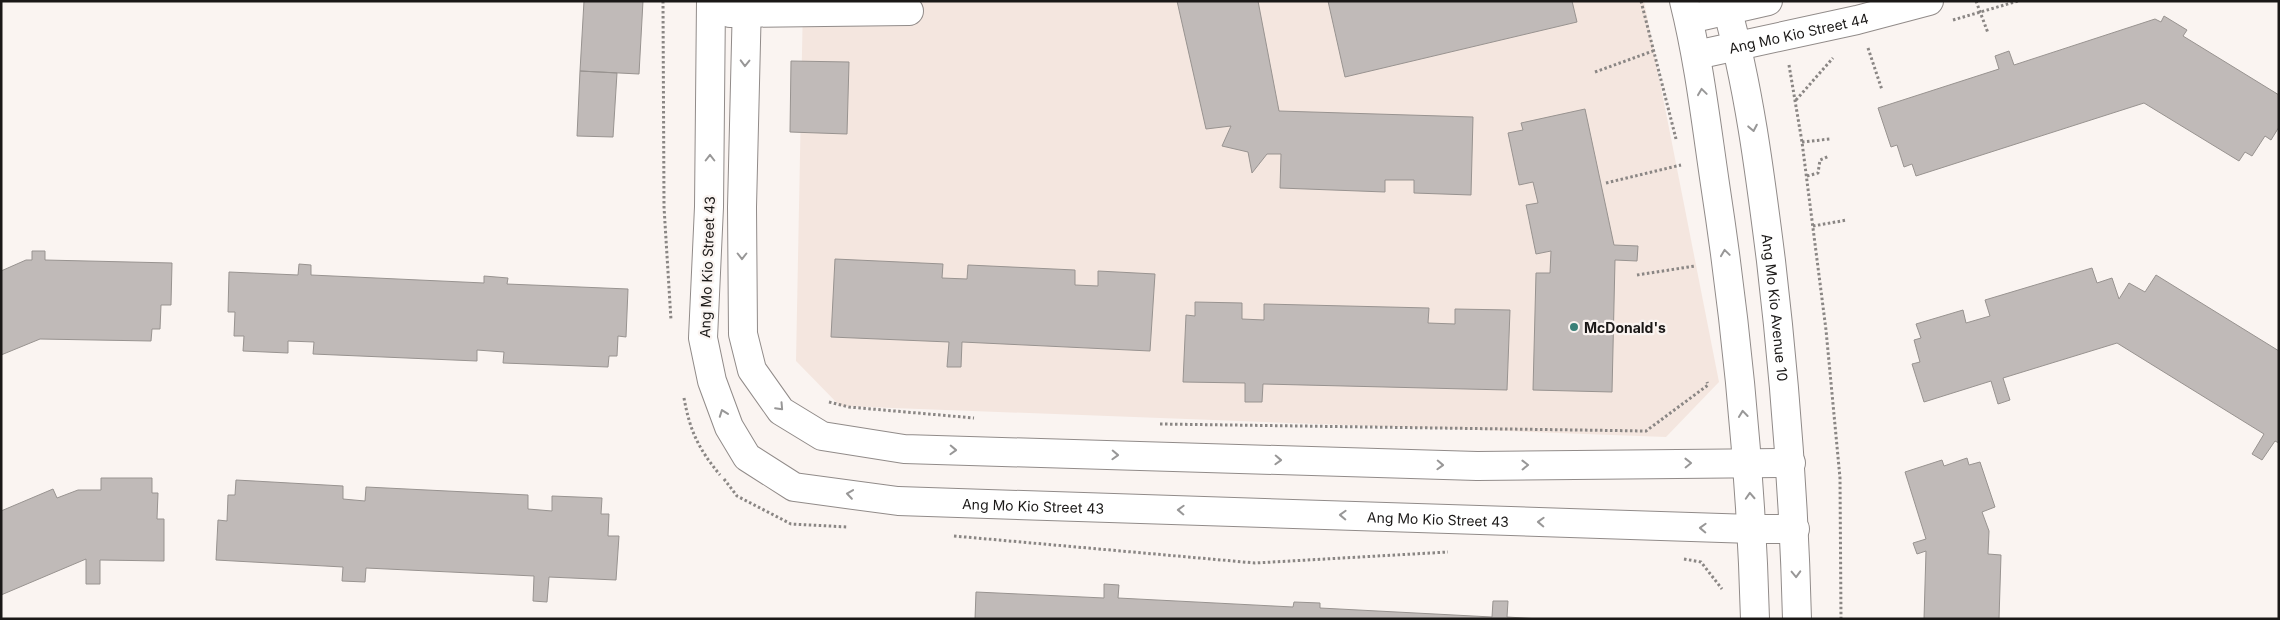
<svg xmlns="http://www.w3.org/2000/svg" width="2280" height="620" viewBox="0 0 2280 620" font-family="Inter,sans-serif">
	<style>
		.built { fill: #f4e6df }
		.building { fill: #c0bab8; stroke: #989390 }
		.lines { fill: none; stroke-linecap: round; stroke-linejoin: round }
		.minor-casing { stroke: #918b89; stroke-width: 30 }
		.major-casing { stroke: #918b89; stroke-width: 30 }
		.path { stroke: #8a8684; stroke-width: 3; stroke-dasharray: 2.5 2.5; stroke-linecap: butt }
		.minor { stroke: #fff; stroke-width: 28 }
		.major { stroke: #fff; stroke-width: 28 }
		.oneway { stroke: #989797 }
		.poi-dot { fill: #3a8078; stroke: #faf4f1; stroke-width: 2 }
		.labels { text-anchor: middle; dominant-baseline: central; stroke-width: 4.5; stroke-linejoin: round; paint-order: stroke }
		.street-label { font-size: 14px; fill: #1a1817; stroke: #faf4f1 }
		.poi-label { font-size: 14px; font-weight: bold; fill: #1a1817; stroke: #faf4f1; text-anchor: start }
	</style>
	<rect width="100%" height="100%" fill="#faf4f1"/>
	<path class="built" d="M803,1H1644L1719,382L1666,437L840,406L796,361Z"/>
	<path class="building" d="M584,1H643L639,74L580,71Z
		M1177,1H1258L1279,111L1473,117L1471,195L1414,193V180H1385V192L1280,188L1281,154H1267L1252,173L1248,152L1222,146L1231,126L1206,129Z
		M1328,1H1572L1577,22L1345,77Z
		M2164,16L2187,30L2183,36L2279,95V127L2271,140L2265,136L2252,156L2245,152L2239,161L2144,103L1916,176L1912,164L1904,167L1897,145L1891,147L1878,108L1999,69L1995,56L2009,51L2014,65L2155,19L2161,22Z
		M791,61L849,62L847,134L790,132Z
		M580,71L617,73L613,137L577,136Z
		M1585,109L1614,245L1638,246L1637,261L1615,260L1612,392L1533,390L1536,273H1550L1551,251L1536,254L1526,205L1538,203L1533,182L1519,185L1508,133L1523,130L1521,123Z
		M32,251H45V260L172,263L171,305H161L160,329H152L151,341L40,339L1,355V271L26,260H32Z
		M835,259L943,264L942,278L967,279L968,265L1075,270V285L1098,286V271L1155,274L1150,351L962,342L961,367H947L949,342L831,337Z
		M299,264L311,265V275L484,283V276L508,278L507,284L628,289L626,337L618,336L617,356H609L608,367L503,363L504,352L477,350V361L313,354L314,342L288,341V353L243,351L244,336H234L235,312H228L229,272L298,275Z
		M2092,268L2097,283L2112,278L2119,299L2129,283L2145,292L2156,275L2279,351V443L2275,441L2262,460L2252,454L2264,434L2117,343L2003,378L2010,400L1998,404L1991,381L1924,402L1912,364L1920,362L1914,340L1921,338L1916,324L1963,310L1966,323L1990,316L1985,300Z
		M1195,302L1242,303V319L1264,320V304L1429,308L1428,323L1455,324V309L1510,310L1507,390L1263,384L1262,402H1245V383L1183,382L1186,315L1195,316Z
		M1967,458L1969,465L1980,462L1995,507L1982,512L1989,531L1988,554L2001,555L1999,619H1924L1926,551L1917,554L1913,543L1926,539L1905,472L1942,460L1944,466Z
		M101,478H152V493H158L157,519H164V561L100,560V584H86V559L1,595V511L53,489L57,498L78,490H101Z
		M236,480L343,486V499L365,501L366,487L528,495V509L552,511V496L602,498L601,514H609L608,536H619L616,580L549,577L547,602L533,601L534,576L366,568L365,582L342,581L343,567L216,560L218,520L227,521L228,495H235Z
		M1104,584L1119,585L1118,598L1293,607L1294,602L1320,603V608L1492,617L1493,601H1508L1507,617L1540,619H975L976,592L1104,598Z"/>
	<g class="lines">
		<g class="minor-casing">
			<g id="minor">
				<path id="s1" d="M711,1L709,207L703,338L712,381L729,427L747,457L794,487L898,501L1752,529H1795"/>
				<path d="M747,1L742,207L743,334L752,370L781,411L822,436L904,449L1477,466L1791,463"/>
				<path d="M730,13L909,11"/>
				<path d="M1689,19L1768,1"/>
				<path id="s2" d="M1696,55L1857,20L1929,1"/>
			</g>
		</g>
		<g class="major-casing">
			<g id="major">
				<path d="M1684,1C1699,61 1706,123 1715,184C1737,328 1751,473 1755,619"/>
				<path id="s3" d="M1725,1C1749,86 1760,174 1771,261C1785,380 1794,499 1797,619"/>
			</g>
		</g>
		<path class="path" d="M663,1L664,207L671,320
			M1641,1L1676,139
			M1976,1L1988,33
			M1953,20L2018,1
			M1868,48L1882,90
			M1789,65L1802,142L1826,330L1840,478L1841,619
			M1595,72L1653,51
			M1796,100L1833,58
			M1802,142L1830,139
			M1807,176L1818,173L1820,160L1829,156
			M1606,183L1681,165
			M1813,226L1847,220
			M1637,275L1695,266
			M684,398C690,431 698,448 720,475
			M829,402L849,407L974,418
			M1160,424L1646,431L1708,385L1707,382
			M724,479L737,496L791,524L848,527
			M954,536L1255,563L1448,552
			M1684,559L1701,562L1722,589"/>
		<use href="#minor" class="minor"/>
		<use href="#major" class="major"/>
	</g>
	<defs><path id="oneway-chevron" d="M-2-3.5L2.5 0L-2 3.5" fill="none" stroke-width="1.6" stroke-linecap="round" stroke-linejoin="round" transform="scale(1.25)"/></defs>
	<g class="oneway">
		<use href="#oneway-chevron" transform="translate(745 63) rotate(91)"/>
		<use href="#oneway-chevron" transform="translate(1702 92) rotate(-98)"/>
		<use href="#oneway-chevron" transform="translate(1753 128) rotate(79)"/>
		<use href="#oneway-chevron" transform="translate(710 158) rotate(-90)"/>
		<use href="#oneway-chevron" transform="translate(1725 253) rotate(-98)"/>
		<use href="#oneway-chevron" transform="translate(742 256) rotate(90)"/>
		<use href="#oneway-chevron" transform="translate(780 407) rotate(47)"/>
		<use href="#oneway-chevron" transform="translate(723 413) rotate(-110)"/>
		<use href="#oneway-chevron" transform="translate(1743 414) rotate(-96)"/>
		<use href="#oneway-chevron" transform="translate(953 450) rotate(2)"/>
		<use href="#oneway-chevron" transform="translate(1115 455) rotate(2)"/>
		<use href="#oneway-chevron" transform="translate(1278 460) rotate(2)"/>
		<use href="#oneway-chevron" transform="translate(1688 463) rotate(-1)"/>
		<use href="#oneway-chevron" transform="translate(1440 465) rotate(2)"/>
		<use href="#oneway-chevron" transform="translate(1525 465) rotate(-1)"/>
		<use href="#oneway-chevron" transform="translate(850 494) rotate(-172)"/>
		<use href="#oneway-chevron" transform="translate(1750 496) rotate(-93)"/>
		<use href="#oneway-chevron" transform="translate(1181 510) rotate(-178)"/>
		<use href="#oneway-chevron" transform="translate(1343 515) rotate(-178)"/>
		<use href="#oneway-chevron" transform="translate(1541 522) rotate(-178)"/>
		<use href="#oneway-chevron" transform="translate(1703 528) rotate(-178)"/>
		<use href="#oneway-chevron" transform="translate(1796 574) rotate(88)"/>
	</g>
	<circle class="poi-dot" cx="1574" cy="327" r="5"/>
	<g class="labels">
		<g class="street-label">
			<text stroke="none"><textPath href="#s2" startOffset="105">Ang Mo Kio Street 44</textPath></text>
			<text transform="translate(707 267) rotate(-88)">Ang Mo Kio Street 43</text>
			<text stroke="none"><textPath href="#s3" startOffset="311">Ang Mo Kio Avenue 10</textPath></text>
			<text stroke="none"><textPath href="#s1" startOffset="761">Ang Mo Kio Street 43</textPath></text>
			<text stroke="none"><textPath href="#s1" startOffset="1166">Ang Mo Kio Street 43</textPath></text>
		</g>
		<g class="poi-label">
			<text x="1584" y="327">McDonald's</text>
		</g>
	</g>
	<rect width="2280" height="620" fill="none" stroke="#1a1817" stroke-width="5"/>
</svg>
